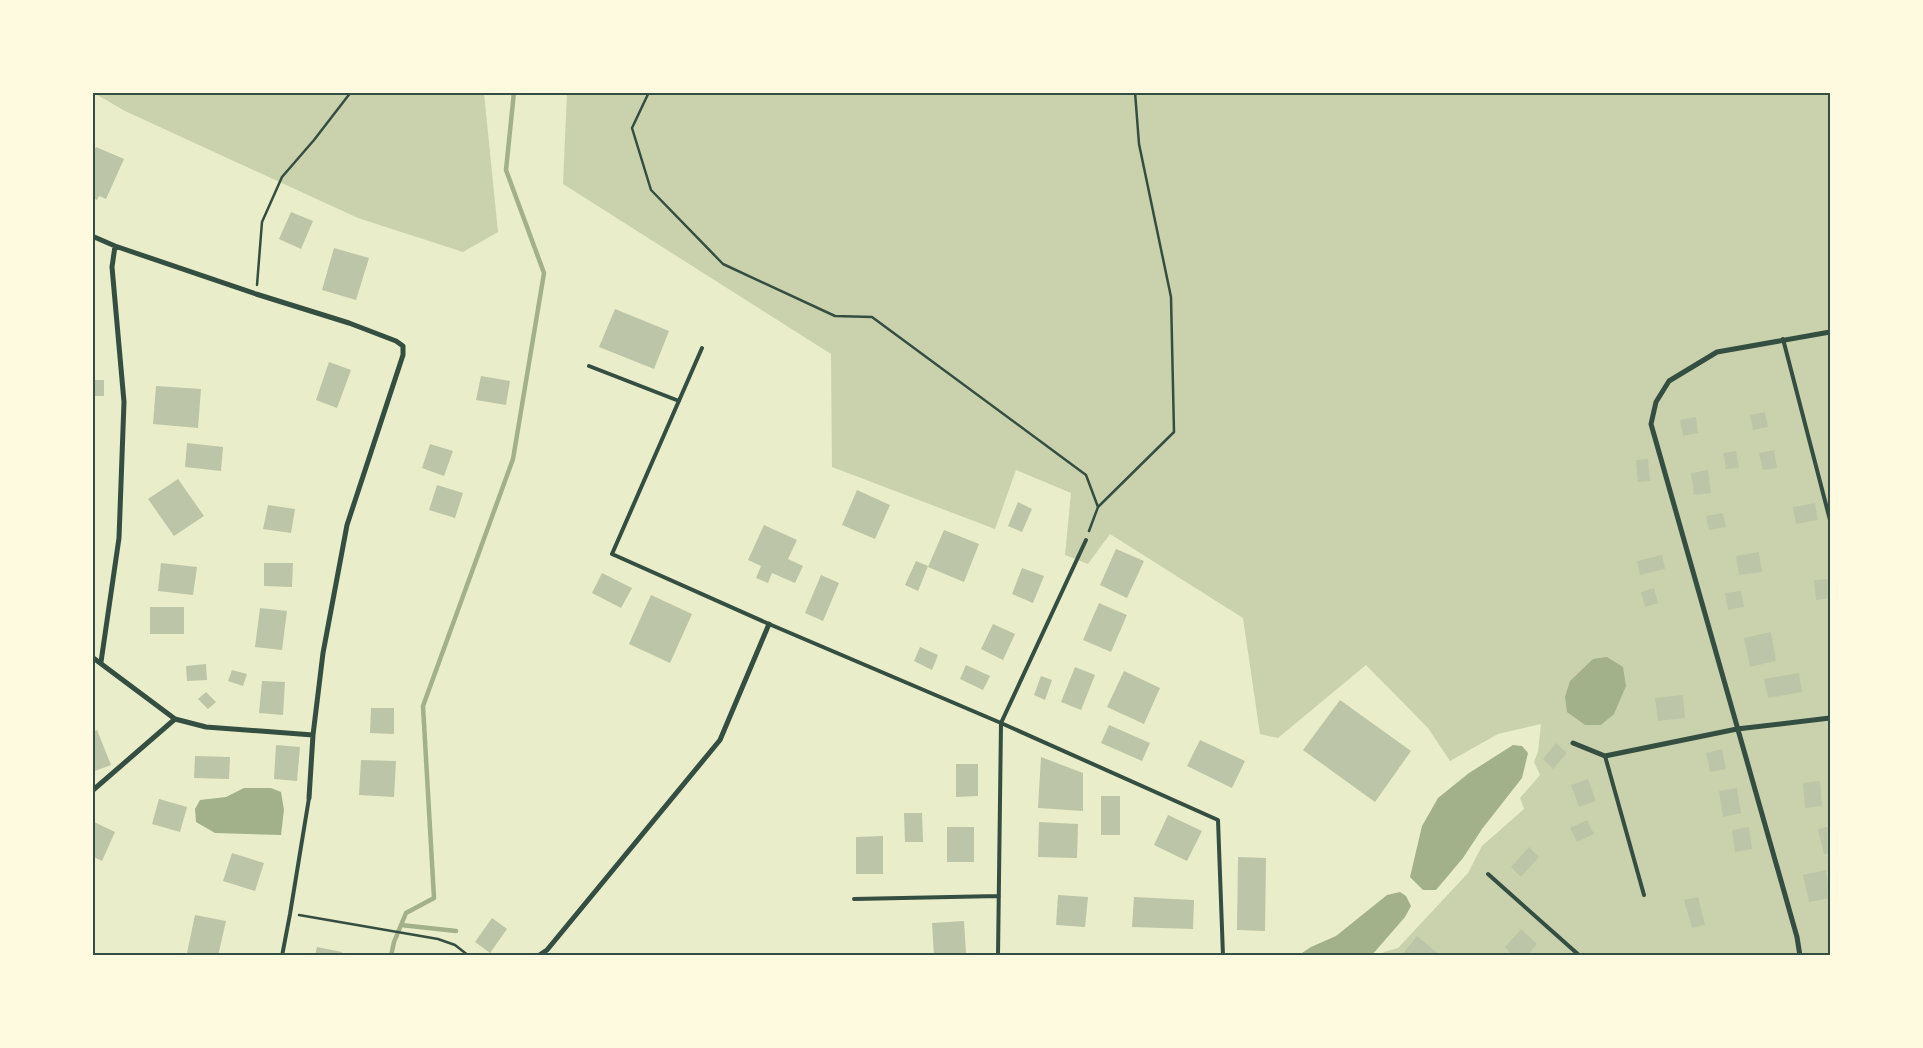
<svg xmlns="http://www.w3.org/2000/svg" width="1923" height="1048" viewBox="0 0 1923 1048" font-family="'Source Sans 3',sans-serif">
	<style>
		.green { fill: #cad2ad }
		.water { fill: #a3b18a }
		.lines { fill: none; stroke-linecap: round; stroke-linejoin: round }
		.stream { stroke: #a3b18a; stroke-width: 4.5 }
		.building { fill: #bcc5a7 }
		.path { stroke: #344e41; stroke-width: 2.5 }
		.service { stroke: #344e41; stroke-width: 4 }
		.minor { stroke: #344e41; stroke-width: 5 }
		.neatline { fill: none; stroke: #344e41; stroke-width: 2 }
	</style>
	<rect width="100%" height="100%" fill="#e9edc9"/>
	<path class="green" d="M94,93H484L498,232L463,252L358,218L125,111Z
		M567,93H1830V955H1381L1384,952L1398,948L1468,873L1482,846L1524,809L1520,798L1540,775L1534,762L1538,752L1541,724L1498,734L1450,761L1428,728L1366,665L1278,738L1260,734L1243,618L1110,534L1088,564L1065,555L1071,493L1016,470L995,529L832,467L831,354L563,184Z"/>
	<path class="water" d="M1607,657L1623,667L1626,686L1614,714L1601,725H1585L1567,712L1565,697L1570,681L1593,659Z
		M1513,745L1522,746L1528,753L1522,778L1482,829L1463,858L1436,890H1423L1410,877L1422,826L1438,798L1469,773Z
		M244,788H271L281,792L284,810L281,835L215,833L196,822L195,809L200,800L226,797Z
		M1400,892L1406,896L1411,906L1405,917L1372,955H1299L1311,947L1336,936L1387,895Z"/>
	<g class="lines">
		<path class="stream" d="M401,925L456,931
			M391,956L394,942L406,913L434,898L423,706L513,459L544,273L506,170L514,92"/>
	</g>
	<path class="building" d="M96,147L124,159L106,199L99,196L97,200L92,198V155Z
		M291,212L313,221L301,249L279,239Z
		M334,248L369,258L356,300L322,290Z
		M615,309L669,331L654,369L599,347Z
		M329,362L351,370L337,408L316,400Z
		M481,376L510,381L506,405L476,400Z
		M92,380H104V396H92Z
		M156,386L201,389L198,428L153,424Z
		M1765,412L1768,427L1753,430L1750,415Z
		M1696,417L1698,433L1683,436L1680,420Z
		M187,443L223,447L221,471L185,467Z
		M430,444L453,451L444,476L422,468Z
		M1774,450L1777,468L1763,470L1759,453Z
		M1736,451L1739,468L1726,469L1723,453Z
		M1648,459L1650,481L1638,482L1636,460Z
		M1708,470L1711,493L1694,495L1691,473Z
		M178,479L204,516L174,536L148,499Z
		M437,485L463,493L455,518L429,510Z
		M857,490L890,505L875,539L842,525Z
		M1018,502L1032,509L1022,532L1008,526Z
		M1815,503L1818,520L1796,524L1793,507Z
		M268,505L295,509L291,533L263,529Z
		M1723,513L1726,527L1709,530L1706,516Z
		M764,525L797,540L788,559L803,566L795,583L772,573L768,583L756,578L761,566L748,560Z
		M944,530L979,544L964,582L928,567Z
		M1116,549L1144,561L1127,598L1100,585Z
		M1759,552L1762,572L1739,575L1736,556Z
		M1662,555L1665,569L1640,575L1637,561Z
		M916,561L928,566L918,591L905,585Z
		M161,563L197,567L193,595L158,591Z
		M264,563H293L292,587L264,586Z
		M1022,568L1044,576L1033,603L1012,594Z
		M602,573L632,588L621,608L592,593Z
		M821,575L839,583L823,621L805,613Z
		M1830,579V598L1816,600L1814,580Z
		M1654,588L1658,603L1645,607L1641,592Z
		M1741,591L1744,607L1728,610L1725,593Z
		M651,595L692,614L670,663L629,644Z
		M1099,603L1127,615L1111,652L1083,640Z
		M150,607H184V634H150Z
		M260,608L287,611L282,650L255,647Z
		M993,624L1015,634L1003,660L981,649Z
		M1771,632L1776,661L1750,667L1744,638Z
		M920,647L938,655L932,670L914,661Z
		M206,664L207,680L187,681L186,666Z
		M966,665L990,676L983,690L960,679Z
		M1075,667L1095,675L1081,710L1061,702Z
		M232,670L247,674L243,686L228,681Z
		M1124,671L1160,688L1144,724L1107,707Z
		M1799,673L1802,692L1768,698L1764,679Z
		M1041,676L1052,680L1045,700L1034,695Z
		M262,681L285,682L283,715L259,713Z
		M206,692L216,702L208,709L198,699Z
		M1683,695L1685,718L1658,721L1655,698Z
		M1340,700L1411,751L1375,802L1303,750Z
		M371,708H394V734L370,733Z
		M1109,725L1150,743L1142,761L1101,743Z
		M97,730L111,765L92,772V732Z
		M1200,740L1245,761L1232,788L1187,766Z
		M1556,743L1567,753L1553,769L1543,759Z
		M276,745L300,747L297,781L274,779Z
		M1722,749L1726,769L1710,772L1706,753Z
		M195,756L230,757L229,779L194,778Z
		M1041,757L1083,773V811L1038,808Z
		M361,760L396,761L394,797L359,795Z
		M956,764H978V796L956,797Z
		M1588,779L1596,801L1579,807L1571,785Z
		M1820,781L1822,806L1805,808L1803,783Z
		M1737,788L1741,813L1723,817L1719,791Z
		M1101,796H1120V835H1101Z
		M159,799L187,807L180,832L152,824Z
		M904,813H922L923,842H905Z
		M1168,815L1202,831L1187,861L1154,845Z
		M1587,820L1594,834L1577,842L1570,828Z
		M92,821L115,832L102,861L92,856Z
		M1039,822L1078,824L1077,858L1038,857Z
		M1830,826V853L1824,854L1818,829Z
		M947,827H974V862H947Z
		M1749,827L1752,849L1735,852L1732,830Z
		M883,836V874H856V837Z
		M1529,847L1539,857L1521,877L1511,867Z
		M232,853L264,863L255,891L223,881Z
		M1238,857L1266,858L1265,931L1237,930Z
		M1826,870L1830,898L1809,902L1803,875Z
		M1058,895L1088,897L1085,927L1056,925Z
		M1134,897L1194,900L1193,929L1132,927Z
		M1698,897L1705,925L1692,928L1684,900Z
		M195,915L226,921L218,956H198L187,953Z
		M492,918L507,929L490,953L475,942Z
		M964,921L966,953L934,955L932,923Z
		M1521,929L1537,944L1527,956H1513L1505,947Z
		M1417,936L1441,956H1401Z
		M317,947L342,952L341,956H315Z"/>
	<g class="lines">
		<path class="path" d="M649,92L632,128L651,190L723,264L835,316L872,317L1086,475L1098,507
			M257,285L262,222L282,177L314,140L351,92
			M1089,531L1098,507L1174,432L1171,297L1139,144L1135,92
			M299,915L438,939L455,945L469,956"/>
		<path class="service" d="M1783,339L1830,520
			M702,348L612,554L769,624L1001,723L1218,820L1223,956
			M589,366L679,401
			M1605,756L1644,895
			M1488,874L1580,956
			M854,899L999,896
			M282,956L290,914L309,798
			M998,956L1001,723L1086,540"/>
		<path class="minor" d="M92,236L115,246L256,294L349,323L396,341L403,346V355L347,525L323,653L313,735L309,798
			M92,657L175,719L206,727L313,735
			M101,662L119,538L124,402L112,267L115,246
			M1573,743L1605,756L1737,729L1830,718
			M92,791L175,719
			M538,956L547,950L720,740L769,624
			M1800,956L1797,937L1651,424L1656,402L1669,381L1717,352L1830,332"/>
	</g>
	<rect width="1923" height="1048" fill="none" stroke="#fefae0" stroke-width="188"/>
	<rect x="94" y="94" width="1735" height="860" class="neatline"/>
</svg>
